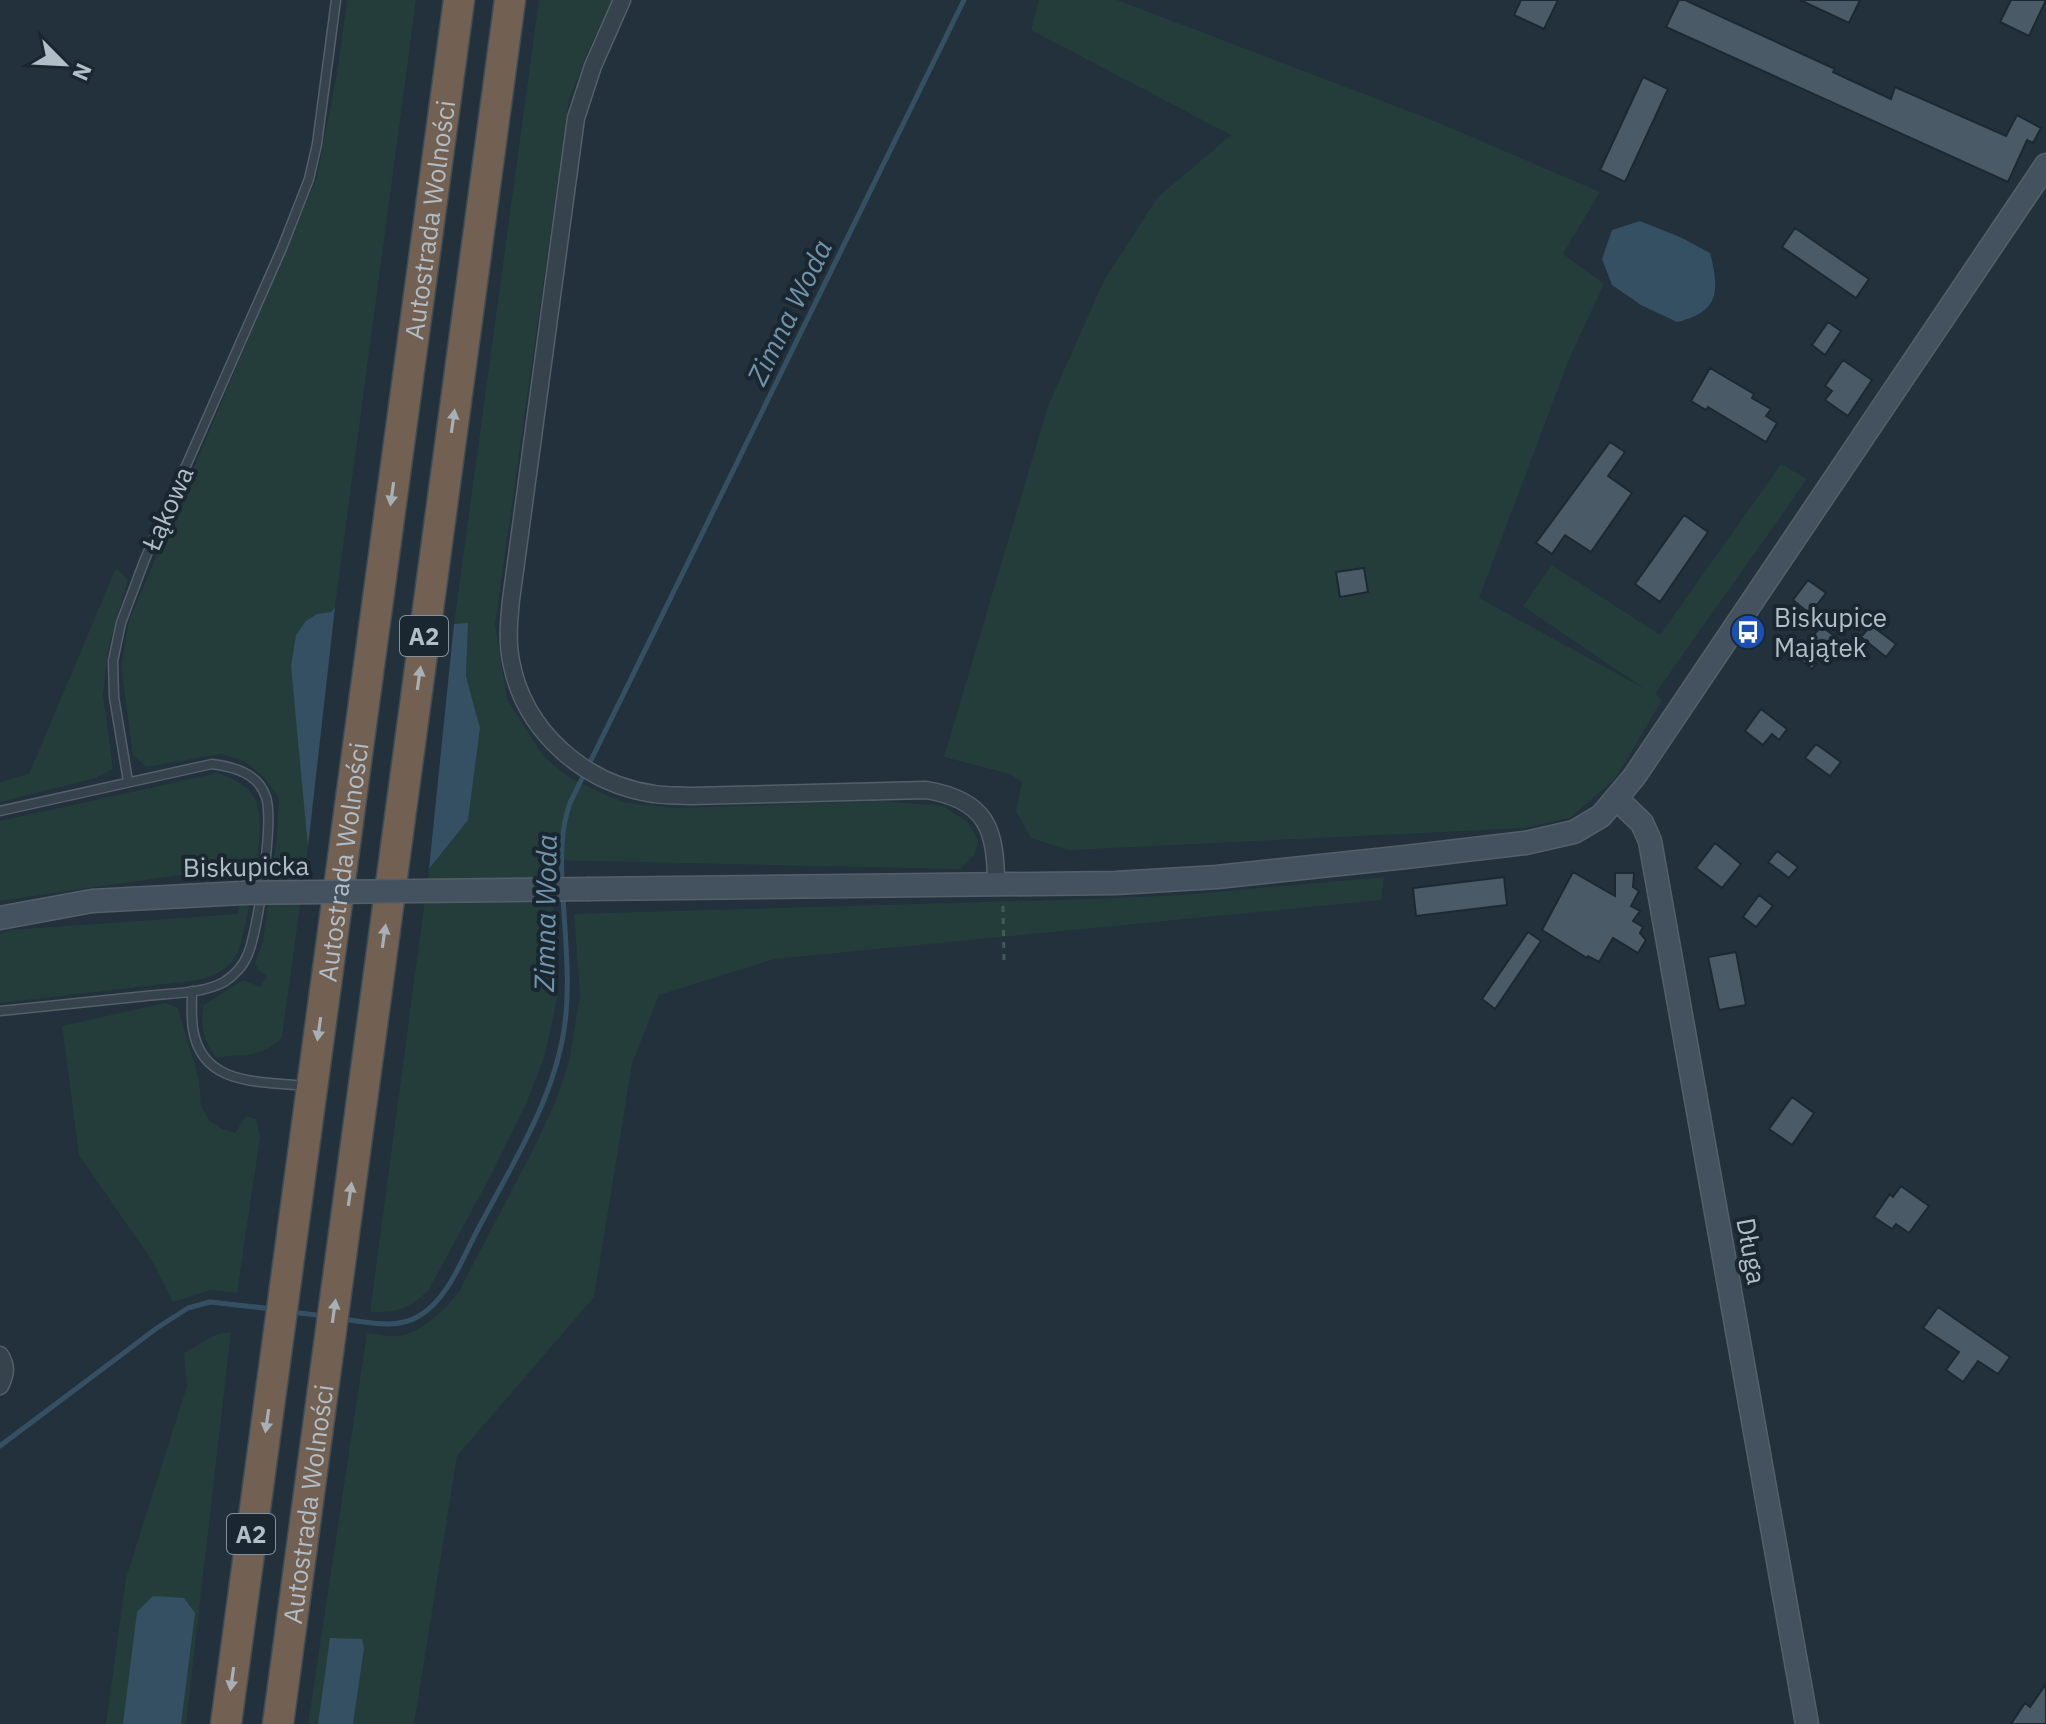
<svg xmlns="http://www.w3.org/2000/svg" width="2046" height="1724" viewBox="0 0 2046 1724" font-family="'IBM Plex Sans',sans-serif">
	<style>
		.green { fill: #243d3b }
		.water { fill: #355063 }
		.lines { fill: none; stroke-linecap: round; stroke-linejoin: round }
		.stream { stroke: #355063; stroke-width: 5 }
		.building { fill: #4a5b67; stroke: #1d2932; stroke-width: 2 }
		.lane-casing { stroke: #546069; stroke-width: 11 }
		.street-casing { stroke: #546069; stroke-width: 19 }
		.secondary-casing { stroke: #546069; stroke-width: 25 }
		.highway-casing { stroke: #414d56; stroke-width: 33 }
		.path { stroke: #425958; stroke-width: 3; stroke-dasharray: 6 6; stroke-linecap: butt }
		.lane { stroke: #36424c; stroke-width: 8 }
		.street { stroke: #36424c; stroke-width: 16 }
		.secondary { stroke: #44525f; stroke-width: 22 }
		.highway { stroke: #726153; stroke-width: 30 }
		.secondary-bridge-casing { stroke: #546069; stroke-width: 25; stroke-linecap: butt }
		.secondary-bridge { stroke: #44525f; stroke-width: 22 }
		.oneway { fill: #a8afb6 }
		.labels { text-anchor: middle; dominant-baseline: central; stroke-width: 8; stroke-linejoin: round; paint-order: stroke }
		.shield { fill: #1b2730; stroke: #84909a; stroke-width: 2 }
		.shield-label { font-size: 24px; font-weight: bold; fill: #b1bdc7 }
		.street-label { font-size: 26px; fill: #b1bdc7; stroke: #1b2730 }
		.poi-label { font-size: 26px; fill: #b1bdc7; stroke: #1b2730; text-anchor: start }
		.water-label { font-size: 28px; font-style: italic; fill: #7094ab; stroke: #1b2730 }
	</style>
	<rect width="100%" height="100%" fill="#22313b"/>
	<path class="green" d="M347,0H416L335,607L332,612L317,614L296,635L292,666L308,847L282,1037C260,1060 244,1052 216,1058C204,1041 199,1025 204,1005L243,980L260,987L267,976L259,970L255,963L263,941L277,835L279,798L264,777L244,761L221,754L146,767L133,755L121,666L129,621L317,177L338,67Z
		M539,0H612L588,51L569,100L495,625L507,699L544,757L570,778L622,802L675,808L881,801L943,806L968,822L978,840L975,854L960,869L551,860L558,994L545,1055L527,1102L491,1175L428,1291C407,1310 398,1312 370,1312L429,869L468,820L480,728L466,676L468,624H454Z
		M1039,0H1117L1432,120L1600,192L1563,254L1604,284L1570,357L1479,598L1645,689L1523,606L1552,565L1660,635L1781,464L1807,479L1655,694L1662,700L1615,779L1570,818L1524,828L1069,850L1031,838L1016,811L1022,782L1010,774L944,757L1048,406L1104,280L1158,197L1231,135L1031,30Z
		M116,568L128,580L108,649L103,695L113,769L96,778L0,802V782L29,774Z
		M218,773C230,778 247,784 253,796C257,802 259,813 260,820C262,838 245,944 235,958C227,970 213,976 199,980L0,1003V934L10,930L238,914L245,869L241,866L0,901V821Z
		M1384,877L1381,900L774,959L659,995L632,1064L594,1297L457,1456L414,1724H308L367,1333C376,1334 385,1336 394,1336C419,1336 443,1311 458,1293L535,1146L556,1100L569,1062L580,995L574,914L1090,899L1184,895Z
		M165,1003L178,1008L199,1080L201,1106L209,1120L222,1129L235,1133L246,1116L256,1119L260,1137L237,1293L211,1290L173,1302L153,1262L79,1155L62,1026Z
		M231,1332L186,1724H106L126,1578L187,1386L184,1353L217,1334Z"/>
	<path class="water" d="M1640,221L1682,238L1710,253C1720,292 1719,312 1677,322L1641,305L1612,285L1602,259L1612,230Z
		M335,607L308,847L291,666L296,635L306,621L317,614L331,612Z
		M468,623L466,676L480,728L468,820L429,869L454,624Z
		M153,1596L184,1598L195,1613L181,1724H123L137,1612Z
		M330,1638L362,1639L364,1648L353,1724H318Z"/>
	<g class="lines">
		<path class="stream" d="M562,881C561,854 561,828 570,803L964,0
			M291,1312L324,1316
			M342,1319C368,1322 396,1330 419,1316C448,1299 462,1259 477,1231C510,1168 553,1102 564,1030C571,986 565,939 563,895
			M0,1446L157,1328L188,1308L210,1302L273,1309"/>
	</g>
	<path class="building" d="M1521,0H1558L1544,29L1514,15Z
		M1679,0H1685L1835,69L1833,72L1891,99L1895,87L2006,136L2017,115L2041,128L2033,143L2027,140L2008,182L1666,27Z
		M1800,0H1860L1849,23Z
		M2011,0H2046L2029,36L2000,22Z
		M1643,77L1668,89L1625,182L1600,170Z
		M1795,228L1869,279L1856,298L1782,247Z
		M1828,322L1841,331L1825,355L1812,345Z
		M1843,360L1872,380L1848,416L1825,400L1832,391L1825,386Z
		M1710,368L1754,394L1752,398L1771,409L1766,416L1777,423L1766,442L1708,407L1706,410L1691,401Z
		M1610,442L1625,452L1608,476L1632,493L1591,552L1565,535L1552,554L1536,543Z
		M1684,515L1708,532L1660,602L1635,584Z
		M1364,568L1368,592L1340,597L1336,572Z
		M1808,580L1826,593L1810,614L1793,600Z
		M1871,625L1896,644L1886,657L1861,637Z
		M1821,626L1837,638L1812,669L1796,657Z
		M1761,709L1787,729L1779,740L1772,734L1763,745L1745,731Z
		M1816,744L1841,762L1830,776L1805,758Z
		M1715,843L1741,864L1722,888L1696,868Z
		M1777,851L1798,867L1789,878L1768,862Z
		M1573,872L1615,896V873H1634L1633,887L1639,891L1631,906L1640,911L1633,921L1643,927L1640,933L1646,940L1638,953L1613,938L1599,962L1588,956L1587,958L1542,930Z
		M1504,877L1507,905L1416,916L1413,888Z
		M1759,895L1773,906L1756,927L1743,917Z
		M1528,932L1541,941L1495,1009L1482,999Z
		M1736,952L1746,1005L1719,1010L1708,957Z
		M1792,1097L1814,1113L1792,1145L1769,1129Z
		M1901,1186L1929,1206L1909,1233L1896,1224L1892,1229L1874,1217L1890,1194L1893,1197Z
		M1938,1307L2010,1357L1998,1374L1978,1361L1963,1382L1946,1370L1959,1352L1923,1328Z
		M2046,1684V1724H2011L2025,1703L2030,1707Z"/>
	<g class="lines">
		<g class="lane-casing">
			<path id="lane" d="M128,781L114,697L113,661L121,623L145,559L282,248L309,179L317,144L336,0
				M0,811L212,764C234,767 258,773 266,797C274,822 258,929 248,954C244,965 234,976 224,982C202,994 171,993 146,996C97,1001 49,1006 0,1011
				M192,991C192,1003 191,1017 193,1029C202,1087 261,1081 306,1086"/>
		</g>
		<g class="street-casing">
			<path id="street" d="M622,0L593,66L576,118L511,600C509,620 507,641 511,661C524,731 584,784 654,794C666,796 679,795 691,796L926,790C987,800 996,829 996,886
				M0,1355C7,1366 6,1374 0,1386"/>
		</g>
		<g class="secondary-casing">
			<path id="secondary" d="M1617,799L1642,823L1650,841L1807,1724
				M590,889L1116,883L1217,877L1406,857L1525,843L1574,832L1601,816L1634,777L2046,165
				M0,918L92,901L242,893"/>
		</g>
		<g class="highway-casing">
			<g id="highway">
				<path id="s1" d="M226,1724L459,0"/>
				<path id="s2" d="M278,1724L510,0"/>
			</g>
		</g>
		<path class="path" d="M1003,906L1004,961"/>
		<use href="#lane" class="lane"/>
		<use href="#street" class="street"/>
		<use href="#secondary" class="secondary"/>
		<use href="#highway" class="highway"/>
		<g class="secondary-bridge-casing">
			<path id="secondary-bridge" d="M242,893L590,889"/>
		</g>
		<use href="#secondary-bridge" class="secondary-bridge"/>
	</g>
	<defs><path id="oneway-solid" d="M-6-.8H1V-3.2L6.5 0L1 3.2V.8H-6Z" transform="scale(2)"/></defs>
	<g class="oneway">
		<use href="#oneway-solid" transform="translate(453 421) rotate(-82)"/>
		<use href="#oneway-solid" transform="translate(392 494) rotate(98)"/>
		<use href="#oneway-solid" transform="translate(419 678) rotate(-82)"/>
		<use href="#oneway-solid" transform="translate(384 936) rotate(-82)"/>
		<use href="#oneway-solid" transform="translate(319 1029) rotate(98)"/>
		<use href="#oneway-solid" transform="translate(350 1194) rotate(-82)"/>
		<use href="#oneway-solid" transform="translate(334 1311) rotate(-82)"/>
		<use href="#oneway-solid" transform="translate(267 1421) rotate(98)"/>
		<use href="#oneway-solid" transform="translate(232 1679) rotate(98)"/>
	</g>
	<defs>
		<g id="bus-disc" transform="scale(1.8)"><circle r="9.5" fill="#1a4fb4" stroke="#1b2730"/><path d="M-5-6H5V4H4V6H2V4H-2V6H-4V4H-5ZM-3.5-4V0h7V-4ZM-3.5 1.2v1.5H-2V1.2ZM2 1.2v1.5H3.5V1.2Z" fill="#fff"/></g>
	</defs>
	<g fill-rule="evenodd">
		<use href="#bus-disc" x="1748" y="632"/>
	</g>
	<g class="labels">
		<g class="shield">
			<rect x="400" y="616" width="48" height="40" rx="6"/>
			<rect x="227" y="1514" width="48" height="40" rx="6"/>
		</g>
		<g class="shield-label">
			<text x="424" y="636">A2</text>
			<text x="251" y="1534">A2</text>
		</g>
		<g class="street-label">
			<text stroke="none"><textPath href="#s1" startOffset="1518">Autostrada Wolności</textPath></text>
			<text transform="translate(167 508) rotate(-66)">Łąkowa</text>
			<text stroke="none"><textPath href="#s1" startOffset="870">Autostrada Wolności</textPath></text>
			<text transform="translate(246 866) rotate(-1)">Biskupicka</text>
			<text transform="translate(1752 1251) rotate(80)">Długa</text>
			<text stroke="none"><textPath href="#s2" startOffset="222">Autostrada Wolności</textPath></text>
		</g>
		<g class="poi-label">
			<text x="1774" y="617">Biskupice<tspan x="1774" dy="30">Majątek</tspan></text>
		</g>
		<g class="water-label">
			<text transform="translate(789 312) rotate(-64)">Zimna Woda</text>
			<text transform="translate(545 913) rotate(-89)">Zimna Woda</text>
		</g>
	</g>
	<g transform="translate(64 64) rotate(114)" stroke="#1b2730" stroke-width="6" paint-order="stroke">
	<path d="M0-6L14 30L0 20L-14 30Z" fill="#b1bdc7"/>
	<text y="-12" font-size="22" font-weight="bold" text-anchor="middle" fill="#b1bdc7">N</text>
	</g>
</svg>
